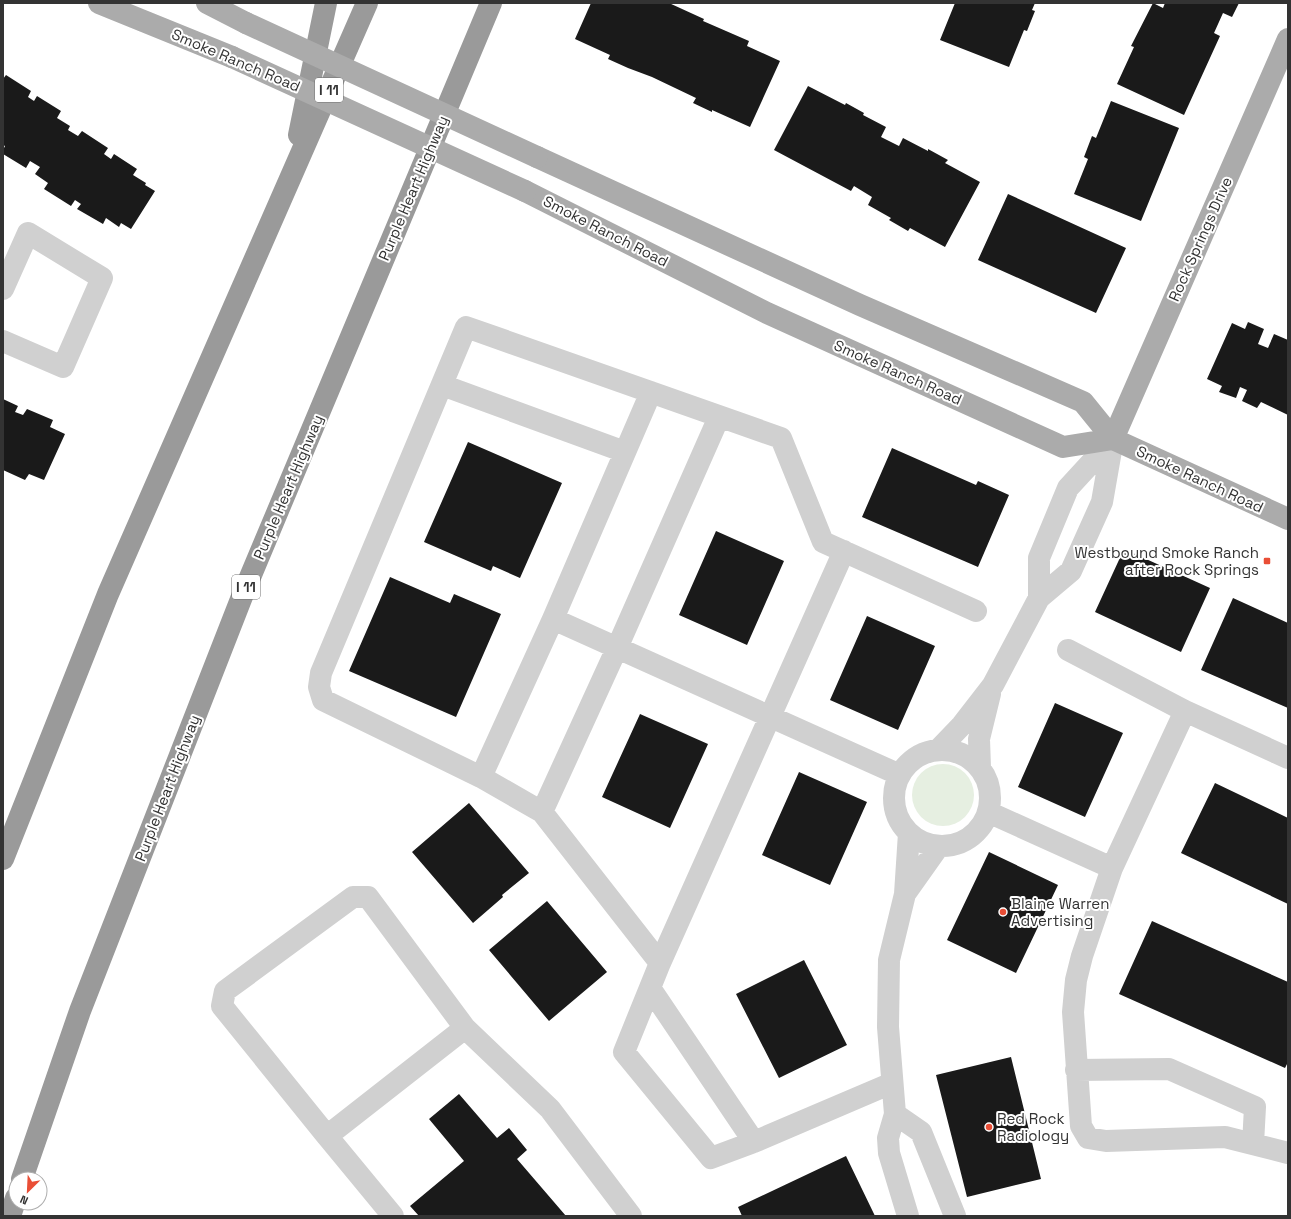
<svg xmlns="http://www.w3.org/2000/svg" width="1291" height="1219" viewBox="0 0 1291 1219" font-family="'Space Grotesk',sans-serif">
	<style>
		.green { fill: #e6efe1 }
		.building { fill: #1a1a1a }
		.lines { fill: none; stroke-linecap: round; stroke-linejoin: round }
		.minor { stroke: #d0d0d0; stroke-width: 22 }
		.major { stroke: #ababab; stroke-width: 22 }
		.highway { stroke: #9a9a9a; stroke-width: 22 }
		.major-bridge { stroke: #ababab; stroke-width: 22 }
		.poi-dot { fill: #e94e36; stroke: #fff; stroke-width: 1.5 }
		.labels { text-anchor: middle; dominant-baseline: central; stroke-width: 4; stroke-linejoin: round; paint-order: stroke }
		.shield { fill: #fff; stroke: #707070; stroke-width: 1 }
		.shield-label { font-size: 14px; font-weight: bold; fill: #333 }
		.street-label { font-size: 15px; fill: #333; stroke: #fff }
		.poi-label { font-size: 15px; fill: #333; stroke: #fff; text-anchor: start }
	</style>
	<rect width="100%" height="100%" fill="#fff"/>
	<path class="green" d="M912 795a31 31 0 1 1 62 0a31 31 0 1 1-62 0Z"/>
	<path class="building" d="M591,3H669L704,19L703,21L749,41L747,46L780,61L750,127L712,110V112L693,103L696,98L652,77L628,68L608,59L610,55L575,39Z
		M955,3H1035L1032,10L1035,11L1027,31L1024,30L1009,67L940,40Z
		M1153,3L1163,8L1165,3H1239L1232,17L1223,13L1214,33L1220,36L1184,115L1117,84L1134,47L1131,46Z
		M6,75L31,91L28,97L34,101L37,96L61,111L57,118L70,126L68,130L78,136L82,131L108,148L104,154L111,159L114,154L137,169L133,175L146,183L145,185L155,191L131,229L121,223L119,227L106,218L103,224L77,209L81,204L75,200L71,206L44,189L48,183L35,174L40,167L30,161L26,168L3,154V150L5,146L3,145V79Z
		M808,86L845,105L846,103L864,113L863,115L886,127L881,137L899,146L903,138L928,151V149L948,160L945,163L980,182L945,247L910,228L908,231L889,220L891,218L868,205L872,197L854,186L851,191L774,150Z
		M1111,101L1179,128L1141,221L1074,194L1088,159L1084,157L1092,136L1096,138Z
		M1008,194L1126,248L1096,313L978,260Z
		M1248,322L1264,329L1258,344L1268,348L1274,334L1288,340L1287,347H1288V415L1261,402L1257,408L1242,401L1247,390L1240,387L1236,398L1219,392L1222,386L1207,379L1232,323L1245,329Z
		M3,399L18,406L15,412L23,415L27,409L53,420L50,427L65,434L44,480L29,474L25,480L3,470Z
		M468,442L562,483L520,578L493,566L491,571L424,542Z
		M892,448L976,485L978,481L1009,495L978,567L862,517Z
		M716,531L784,561L747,645L679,615Z
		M1124,549L1210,588L1181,652L1095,612Z
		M390,577L450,603L454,594L501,614L456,717L349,671Z
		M1233,598L1288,623V708L1201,670Z
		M867,616L935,646L898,730L830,700Z
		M1055,703L1123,733L1085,817L1018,787Z
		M640,714L708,744L670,828L602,797Z
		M799,772L867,802L830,885L762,855Z
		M1215,783L1288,818V904L1181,853Z
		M469,803L529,873L502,895L503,897L473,923L412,852Z
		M989,852L1058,885L1016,973L947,940Z
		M547,901L607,972L549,1021L489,950Z
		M1152,921L1288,982V1062L1285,1068L1119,994Z
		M804,960L847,1045L779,1078L736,994Z
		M1011,1057L1041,1179L967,1197L936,1075Z
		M459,1094L497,1138L509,1128L527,1150L517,1159L566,1216H419L410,1206L464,1161L429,1119Z
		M846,1156L875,1216H742L738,1207Z"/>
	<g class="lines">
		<path class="minor" d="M3,289L28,233L102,278L63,367L3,341
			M442,385L625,452
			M844,551L660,963L624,1052L711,1158L754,1142L892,1083
			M1039,598V558L1068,488L1113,439
			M553,619L900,775
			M1068,650L1185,711L1288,758
			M1185,711L1112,868L1082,956L1076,980L1073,1012L1081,1126L1088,1138L1106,1141L1225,1137L1288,1153
			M938,750L962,725L993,685L1039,598L1071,571L1102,502L1113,439
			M894 798a48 48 0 1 1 96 0a48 48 0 1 1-96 0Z
			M980,768L979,739L990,694
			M481,777L553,619L651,392
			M542,812L617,648L719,417
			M988,812L1112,868
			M905,894L939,846
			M660,963L542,812L481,777L323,700L319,687L321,673L466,327L781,438L823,542L976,611
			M650,988L754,1142
			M1076,1070L1169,1069L1255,1107L1253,1144
			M895,1114L921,1132L955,1216
			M327,1136L222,1006L225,991L353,897H368L465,1028
			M393,1216L327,1136L465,1028L550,1109L631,1216
			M908,1216L889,1153L888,1138L895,1114L888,1027L889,960L905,894L909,833"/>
		<path class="major" d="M99,3L232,57
			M207,3L246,23
			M537,157L860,305L1083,402L1113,439L1288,519
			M525,191L767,313L1063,447L1113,439
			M1113,439L1288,39"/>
		<path class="highway" d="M299,135L326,3
			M3,859L108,594L367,3
			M22,1179L80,1011L243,594L491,3
			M10,1216L16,1198"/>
		<path class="major-bridge" d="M246,23L537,157
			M232,57L525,191"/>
	</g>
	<g class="poi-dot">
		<rect x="1263" y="557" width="8" height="8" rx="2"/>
		<circle cx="1003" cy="912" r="4"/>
		<circle cx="989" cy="1127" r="4"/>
	</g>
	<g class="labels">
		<g class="shield">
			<rect x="315" y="78" width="28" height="24" rx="3"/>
			<rect x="232" y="575" width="28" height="24" rx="3"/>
		</g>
		<g class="shield-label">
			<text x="329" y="90">I 11</text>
			<text x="246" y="587">I 11</text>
		</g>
		<g class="street-label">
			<text transform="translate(236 60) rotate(23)">Smoke Ranch Road</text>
			<text transform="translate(413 188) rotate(-67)">Purple Heart Highway</text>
			<text transform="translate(606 231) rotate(27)">Smoke Ranch Road</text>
			<text transform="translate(1200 239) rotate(-66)">Rock Springs Drive</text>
			<text transform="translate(898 372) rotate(24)">Smoke Ranch Road</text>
			<text transform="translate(1200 479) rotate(25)">Smoke Ranch Road</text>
			<text transform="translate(288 487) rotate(-67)">Purple Heart Highway</text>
			<text transform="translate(167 788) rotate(-69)">Purple Heart Highway</text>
		</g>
		<g class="poi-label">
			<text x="1259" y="552" text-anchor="end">Westbound Smoke Ranch<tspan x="1259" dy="17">after Rock Springs</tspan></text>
			<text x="1011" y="903">Blaine Warren<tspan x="1011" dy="17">Advertising</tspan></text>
			<text x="997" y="1118">Red Rock<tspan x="997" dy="17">Radiology</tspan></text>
		</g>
	</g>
	<rect width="1291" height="1219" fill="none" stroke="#333333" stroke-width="8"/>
	<g transform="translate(28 1191) rotate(204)"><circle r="19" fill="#ffffff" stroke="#adadad"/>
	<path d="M0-3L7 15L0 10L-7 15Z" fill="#e94e36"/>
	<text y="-6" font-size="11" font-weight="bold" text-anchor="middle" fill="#333333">N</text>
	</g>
</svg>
